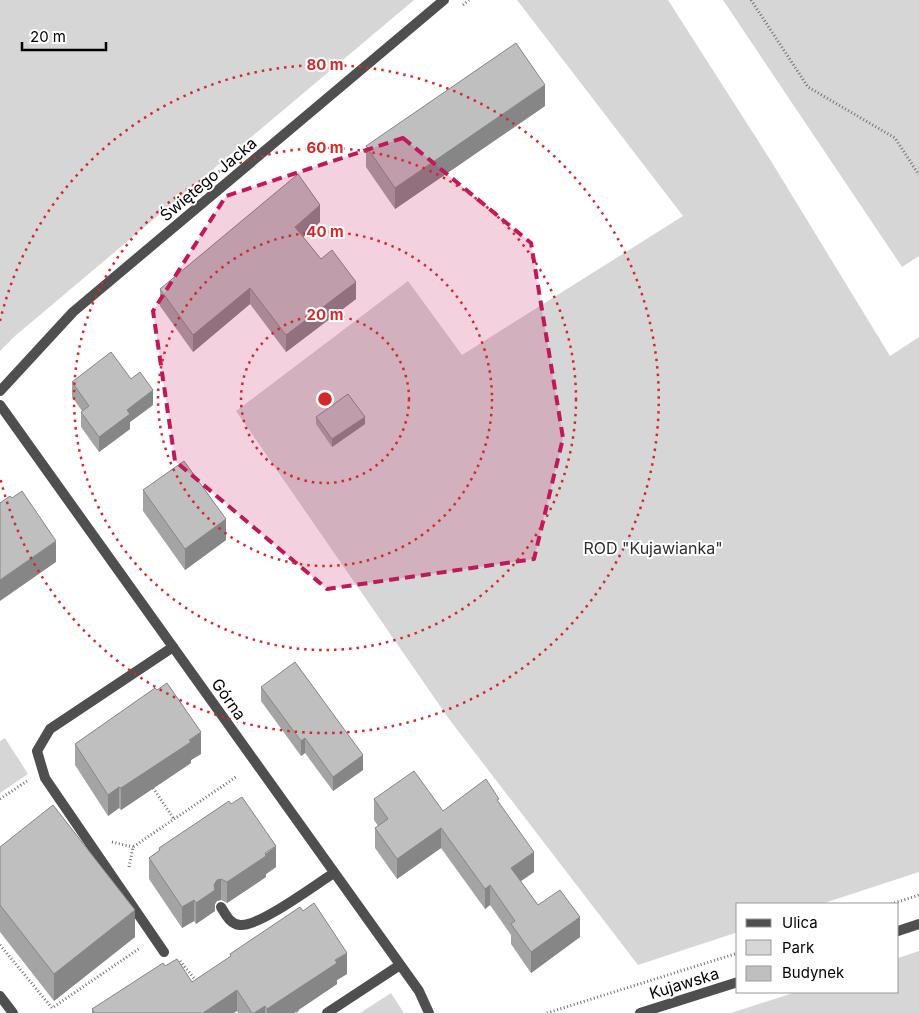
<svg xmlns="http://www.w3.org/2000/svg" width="919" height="1013" viewBox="0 0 919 1013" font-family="Inter,sans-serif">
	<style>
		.green { fill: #d6d6d6 }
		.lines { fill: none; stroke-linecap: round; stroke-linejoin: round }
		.path { stroke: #717171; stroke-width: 3; stroke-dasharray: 1 2.5; stroke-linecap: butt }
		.service { stroke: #4f4f4f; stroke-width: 10 }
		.minor { stroke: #4f4f4f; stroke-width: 10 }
		.tertiary { stroke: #4f4f4f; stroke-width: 10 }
		.wall { fill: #a4a4a4 }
		.shaded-wall { fill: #868686 }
		.building { fill: #bfbfbf; stroke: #868686 }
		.marked { fill: #c2185b; fill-opacity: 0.2; stroke: #c2185b; stroke-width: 4; stroke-dasharray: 10 6; stroke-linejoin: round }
		.ring { fill: none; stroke: #d62828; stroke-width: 2.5; stroke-dasharray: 2.5 5 }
		.labels { text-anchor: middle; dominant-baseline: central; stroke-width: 4; stroke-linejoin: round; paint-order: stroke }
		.street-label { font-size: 16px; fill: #000; stroke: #fff }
		.park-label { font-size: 16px; fill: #2d2d2d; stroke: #fff }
		.centre { fill: #d62828; stroke: #fff; stroke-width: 2.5 }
		.ring-label { font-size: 15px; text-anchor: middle; font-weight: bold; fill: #d62828; stroke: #fff; stroke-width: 4; stroke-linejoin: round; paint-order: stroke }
	</style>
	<rect width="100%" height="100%" fill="#fff"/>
	<path class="green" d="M0,0H414L15,336L0,351Z
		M517,0H668L771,161L890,356L919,337V872L821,904H738V932L638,965L449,719L236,411L408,281L462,355L683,216Z
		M723,0H919V256L902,267Z
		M5,738L28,774L0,793V741Z
		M919,951V1013H731L796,992H898V958Z
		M391,993L404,1013H360Z"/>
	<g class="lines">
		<path class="path" d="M751,0L808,87L895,138L919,175
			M463,5L469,0
			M153,788L174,819
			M0,799L27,781
			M112,842L133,847
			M129,867L133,847L236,777
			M891,904L919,895
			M0,945L52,1008L140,948
			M180,961L198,983
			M297,1011L299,1013
			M547,1013L738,953"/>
		<path class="service" d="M221,907C226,915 230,924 240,925C259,927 316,884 334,873
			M164,952L45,778L37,751L50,729L173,647
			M327,1013L400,965"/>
		<path class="minor" d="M0,391L73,312L444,0
			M0,405L419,991L429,1013
			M0,996L13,1013"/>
		<path class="tertiary" d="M898,931L919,924
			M640,1013L738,982"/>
	</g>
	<path class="wall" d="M545,106L395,209L366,167V146Z
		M320,222L303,237L321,259L356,299L286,352L250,304L193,352L160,306V289Z
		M131,379L153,405L130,422V429L99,452L81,427V412L82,411L72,397V382Z
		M316,417L365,424L332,447L316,424Z
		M143,490L226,540L185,570L143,511Z
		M261,687L363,770L333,791L305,753L301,756L261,701Z
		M75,744L201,754L191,760V763L121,810L119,808L108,816L75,765Z
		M374,799L443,811L499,802L534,872L521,881L538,905L580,937L531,973L511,944V935L490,905L485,909L441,848L397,879L375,848V828L378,826L374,820Z
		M0,847L135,937L54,1001L0,932Z
		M159,848L276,867L266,874V877L227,903L221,900L217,901L215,904V911L196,924L194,921L182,928L149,879V858L159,851Z
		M230,954L347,974L337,980V984L294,1013H238L237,1011L92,1013V1009L165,966L192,982L230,957Z"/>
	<path class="shaded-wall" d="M545,85V106L395,209V188Z
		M320,205V222L295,244V227Z
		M356,282V299L286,352V335Z
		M250,288V304L193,352V335Z
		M153,390V405L130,422V429L99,452V437L127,410Z
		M365,417V424L332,447V439Z
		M226,519V540L185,570V549Z
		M56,541V562L0,601V580Z
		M201,732V754L191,760V763L121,810V788Z
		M305,738V753L301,756V741Z
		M363,755V770L333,791V777Z
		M119,787V808L108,816V795Z
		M441,828V848L397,879V859Z
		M276,846V867L266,874V877L227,903V882Z
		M534,852V872L511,888V868Z
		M221,879V900L217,901L215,904V911L196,924V903L217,880Z
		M490,885V905L485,909V889Z
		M194,900V921L182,928V907Z
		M135,910V937L54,1001V974Z
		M580,917V937L531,973V952Z
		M347,953V974L337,980V984L294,1013H267V1009L335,960Z
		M237,990V1011L234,1013H203Z
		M265,1006V1013H254Z"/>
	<path class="building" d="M516,43L545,85L395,188L366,146Z
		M298,174L320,205L295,227L321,259L332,250L356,282L286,335L250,288L193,335L160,289Z
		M111,352L131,379L140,372L153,390L127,410L130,414L99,437L81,412L89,406L72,382Z
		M348,394L365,417L332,439L316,417Z
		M184,461L226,519L185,549L143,490Z
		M22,491L56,541L0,580V503L10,496L12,498Z
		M295,662L363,755L333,777L305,738L301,741L261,687Z
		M167,683L201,732L189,740L191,742L121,788L119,787L108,795L75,744L155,688L157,690Z
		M414,771L443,811L486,779L499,799L497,800L534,852L511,868L538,905L560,890L580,917L531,952L511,924L515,921L490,885L485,889L441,828L397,859L375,828L388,819L374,799Z
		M242,797L276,846L265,853L266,856L227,882L221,879L217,880L214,885L215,890L196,903L194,900L182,907L149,858L160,850L159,848L229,801L231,804Z
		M53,805L135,910L54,974L0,905V847Z
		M314,903L347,953L335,960L337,963L267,1009L265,1006L254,1013H252L237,990L203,1013H93L94,1012L92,1009L163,963L165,966L177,959L192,982L231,956L230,954L300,907L303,911Z"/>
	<path class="marked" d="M403,138L531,243L563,438L534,559L327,589L175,461L153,311L226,196Z"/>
	<g class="ring">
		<circle cx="325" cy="399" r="84"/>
		<circle cx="325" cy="399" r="167"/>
		<circle cx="325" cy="399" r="251"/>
		<path d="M0 321A334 334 0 1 1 0 477"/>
	</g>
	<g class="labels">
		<g class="street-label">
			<text transform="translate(208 179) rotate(-40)">Świętego Jacka</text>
			<text transform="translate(229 699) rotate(55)">Górna</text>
			<text transform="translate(684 983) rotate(-17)">Kujawska</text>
		</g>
		<g class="park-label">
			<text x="653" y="548">ROD "Kujawianka"</text>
		</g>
	</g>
	<circle cx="325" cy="399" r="8" class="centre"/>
	<g class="ring-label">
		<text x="325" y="70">80 m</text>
		<text x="325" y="153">60 m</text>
		<text x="325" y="237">40 m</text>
		<text x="325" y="320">20 m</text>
	</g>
	<rect x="736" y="903" width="162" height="90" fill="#ffffff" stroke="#999999"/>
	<rect x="746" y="919" width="25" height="8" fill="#4f4f4f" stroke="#999999"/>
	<text x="782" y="928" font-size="15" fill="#000000">Ulica</text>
	<rect x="746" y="940" width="25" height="15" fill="#d6d6d6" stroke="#999999"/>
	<text x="782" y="953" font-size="15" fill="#000000">Park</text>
	<rect x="746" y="966" width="25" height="15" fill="#bfbfbf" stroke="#999999"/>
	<text x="782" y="978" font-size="15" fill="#000000">Budynek</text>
	<path d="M22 42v8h84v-8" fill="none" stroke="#000000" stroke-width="2.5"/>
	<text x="30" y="42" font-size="15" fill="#000000" stroke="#ffffff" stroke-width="4" paint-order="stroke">20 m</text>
</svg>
